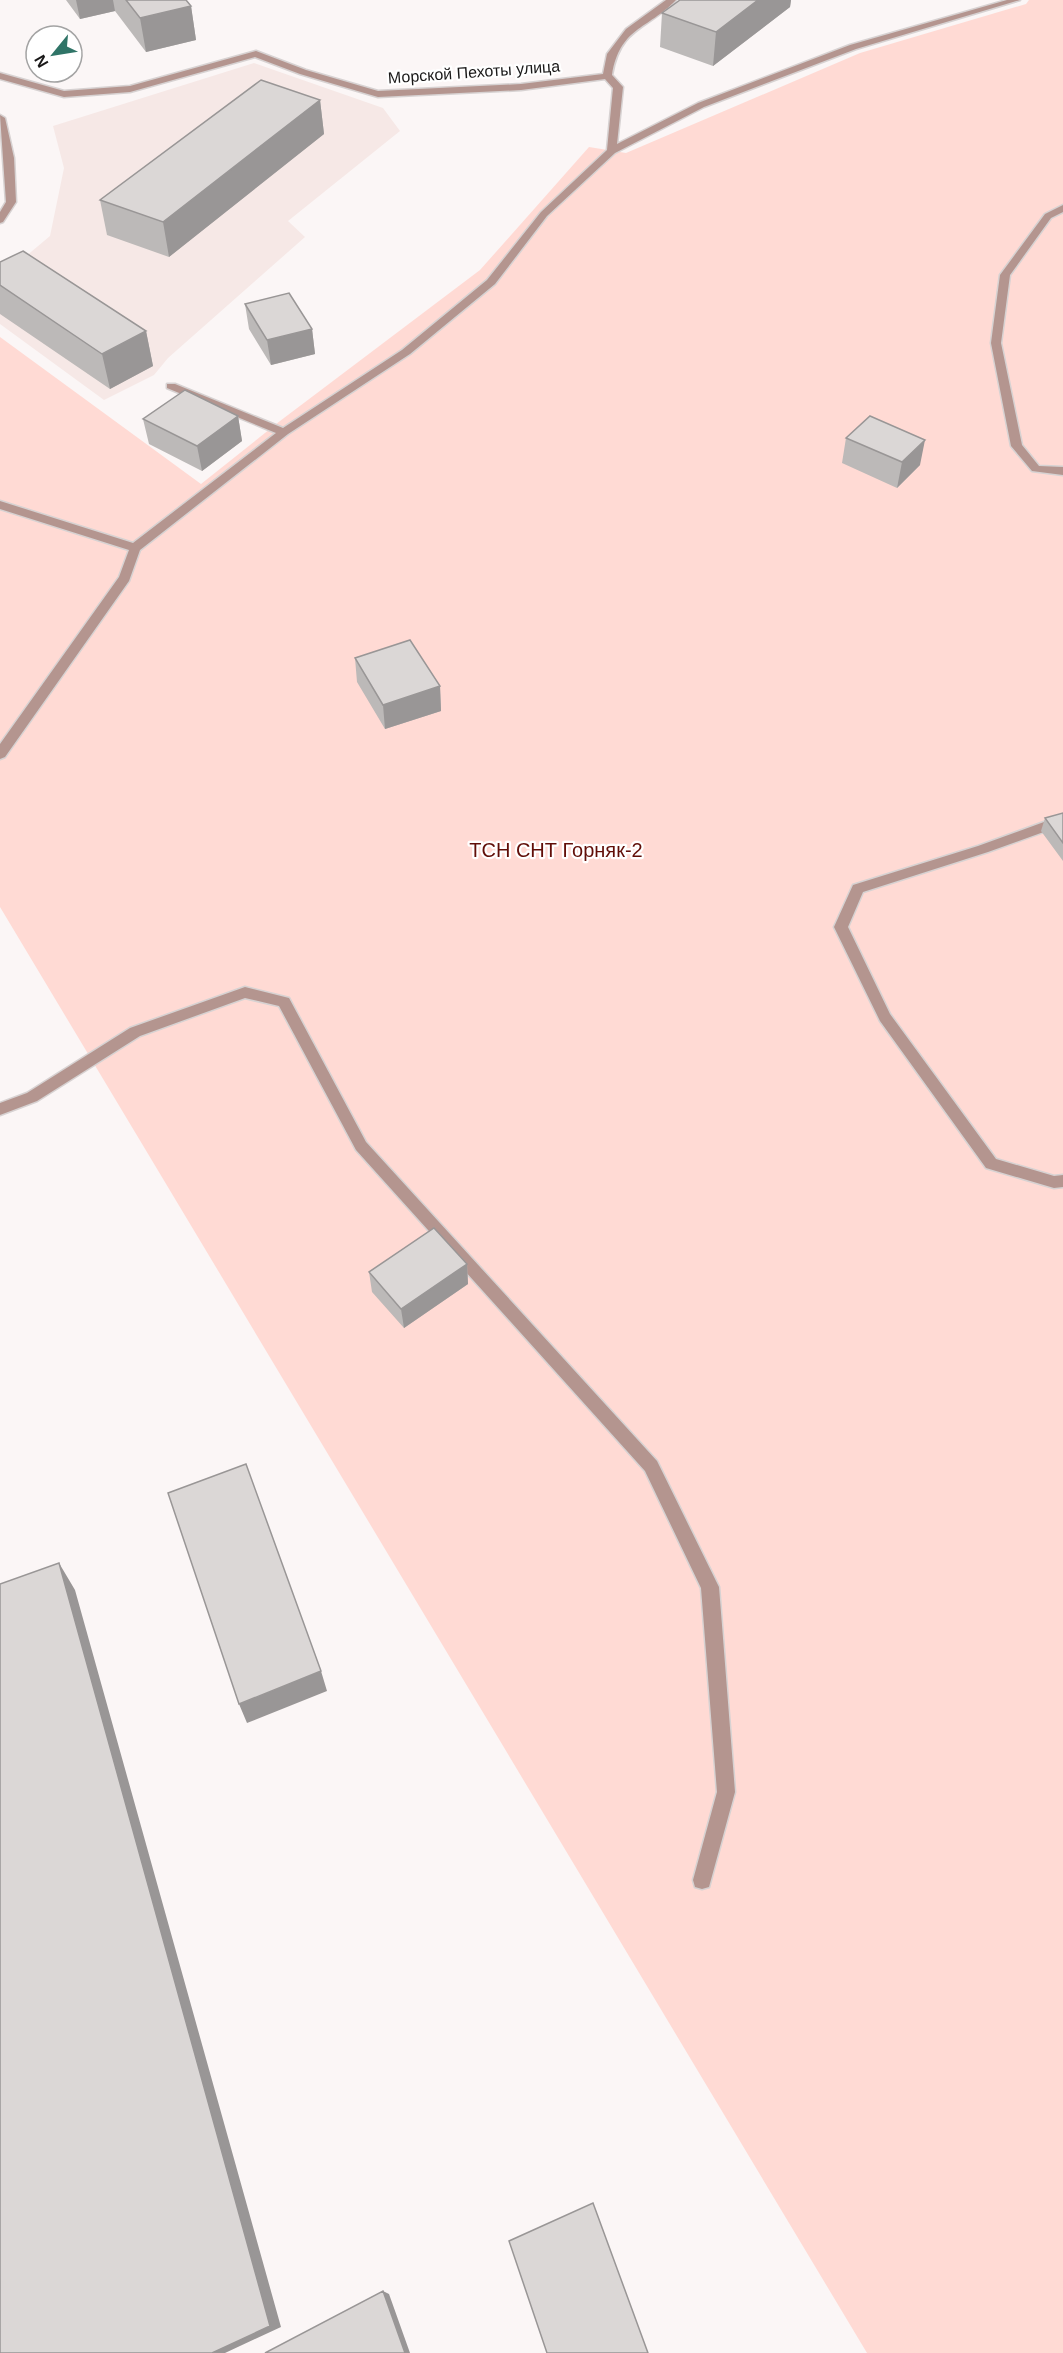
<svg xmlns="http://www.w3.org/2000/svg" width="1063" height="2353" viewBox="0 0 1063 2353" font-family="Arial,sans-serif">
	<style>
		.built { fill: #f6e8e6 }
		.green { fill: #ffdad4 }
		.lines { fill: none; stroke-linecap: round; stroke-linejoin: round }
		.minor-casing { stroke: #d7d2d2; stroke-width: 3 }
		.minor { fill: #b4958f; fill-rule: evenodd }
		.wall { fill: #bcb9b8 }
		.shaded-wall { fill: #999696 }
		.building { fill: #dbd7d6; stroke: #999696; stroke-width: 1.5 }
		.labels { text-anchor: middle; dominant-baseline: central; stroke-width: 4.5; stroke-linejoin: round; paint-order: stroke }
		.far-street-label { font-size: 16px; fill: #191818; stroke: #fff }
		.park-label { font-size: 20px; fill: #610e08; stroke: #fff }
	</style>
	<rect width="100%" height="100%" fill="#fbf6f6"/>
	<path class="built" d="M254,63L383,108L400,131L288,221L305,237L168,358L154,375L104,400L0,324V278L50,236L64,168L53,126Z"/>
	<path class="green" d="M1029,0H1063V2353H867L0,907V337L201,484L280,421L480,270L589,147L626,153L860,53L1026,4Z"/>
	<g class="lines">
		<g class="minor-casing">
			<path id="minor" d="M666,0H676C647,30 620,27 612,75L623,87L617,144L698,103L850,45L1007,0H1020L856,49L704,107L615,153L547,216L495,284L410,354L288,434L140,550L129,581L5,757L0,759V744L119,577L129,550L0,509V501L133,543L276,433L167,388V384H175L283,428L402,350L487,280L541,212L607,150L613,88L605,79L521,90L378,97L300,74L255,57L130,92L64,97L0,79V73L64,91L130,86L256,51L306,70L378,91L521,84L603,74L607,54L626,29Z
				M0,115L5,118L14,158L16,202L3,222L0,223V212L6,202Z
				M1063,205V212L1051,218L1010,275L1001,343L1022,445L1039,466L1063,467V475L1032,471L1011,446L991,343L1000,275L1045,214Z
				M1063,815V825L988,852L863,892L848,927L890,1014L996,1159L1054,1176L1063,1175V1187L1054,1188L986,1168L880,1021L834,927L853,885L978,846Z
				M245,987L289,998L366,1142L657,1461L716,1581L719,1587L735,1792L709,1887L702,1889L695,1887L693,1880L717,1792L701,1588L645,1471L356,1150L279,1006L245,998L140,1036L37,1101L0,1115V1103L27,1093L130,1028Z"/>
		</g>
		<use href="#minor" class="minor"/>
	</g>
	<path class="wall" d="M66,0H186L191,6L196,40L146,52L115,11L80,19Z
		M680,0H791L790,7L713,66L660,47L662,13Z
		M320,100L324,134L169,257L107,235L100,200Z
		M0,262L146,331L153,366L110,389L0,314Z
		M245,304L312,329L315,354L271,365L249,329Z
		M238,416L242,441L202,471L149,444L143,419Z
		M846,438L920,465L897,488L842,463Z
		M355,658L440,686L441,711L385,729L357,682Z
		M1063,813V861L1041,831L1045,818Z
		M467,1264L468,1284L404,1328L372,1292L369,1272Z"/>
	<path class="shaded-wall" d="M76,0H113L115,11L80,19Z
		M758,0H791L790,7L713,66L716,32Z
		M191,6L196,40L146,52L140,18Z
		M320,100L324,134L169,257L163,222Z
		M312,329L315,354L271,365L267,340Z
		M146,331L153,366L110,389L102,354Z
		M238,416L242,441L202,471L197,446Z
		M925,440L920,465L897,488L902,462Z
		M440,686L441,711L385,729L383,705Z
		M467,1264L468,1284L404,1328L401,1309Z
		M59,1563L75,1590L281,2327L225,2353H212Z
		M321,1671L327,1691L247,1723L239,1704Z
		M383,2291L389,2294L410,2353H405Z"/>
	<path class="building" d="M126,0H186L191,6L140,18Z
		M680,0H758L716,32L662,13Z
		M261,80L320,100L163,222L100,200Z
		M23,251L146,331L102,354L0,285V262Z
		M289,293L312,329L267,340L245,304Z
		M185,390L238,416L197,446L143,419Z
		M870,416L925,440L902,462L846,438Z
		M410,640L440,686L383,705L355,658Z
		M1063,813V843L1045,818Z
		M434,1228L467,1264L401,1309L369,1272Z
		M246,1464L321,1671L239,1704L168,1493Z
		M59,1563L270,2326L212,2353H0V1584Z
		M593,2203L648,2353H547L509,2241Z
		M383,2291L405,2353H265Z"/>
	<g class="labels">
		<g class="far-street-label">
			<text transform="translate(474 72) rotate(-4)">Морской Пехоты улица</text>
		</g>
		<g class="park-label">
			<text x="556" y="850">ТСН СНТ Горняк-2</text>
		</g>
	</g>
	<g transform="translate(54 54) rotate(240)"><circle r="28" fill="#ffffff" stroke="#a3a3a3" stroke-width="1.5"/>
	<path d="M0-4.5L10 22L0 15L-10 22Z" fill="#2f7467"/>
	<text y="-9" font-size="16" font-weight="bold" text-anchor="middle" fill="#191818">N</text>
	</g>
</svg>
